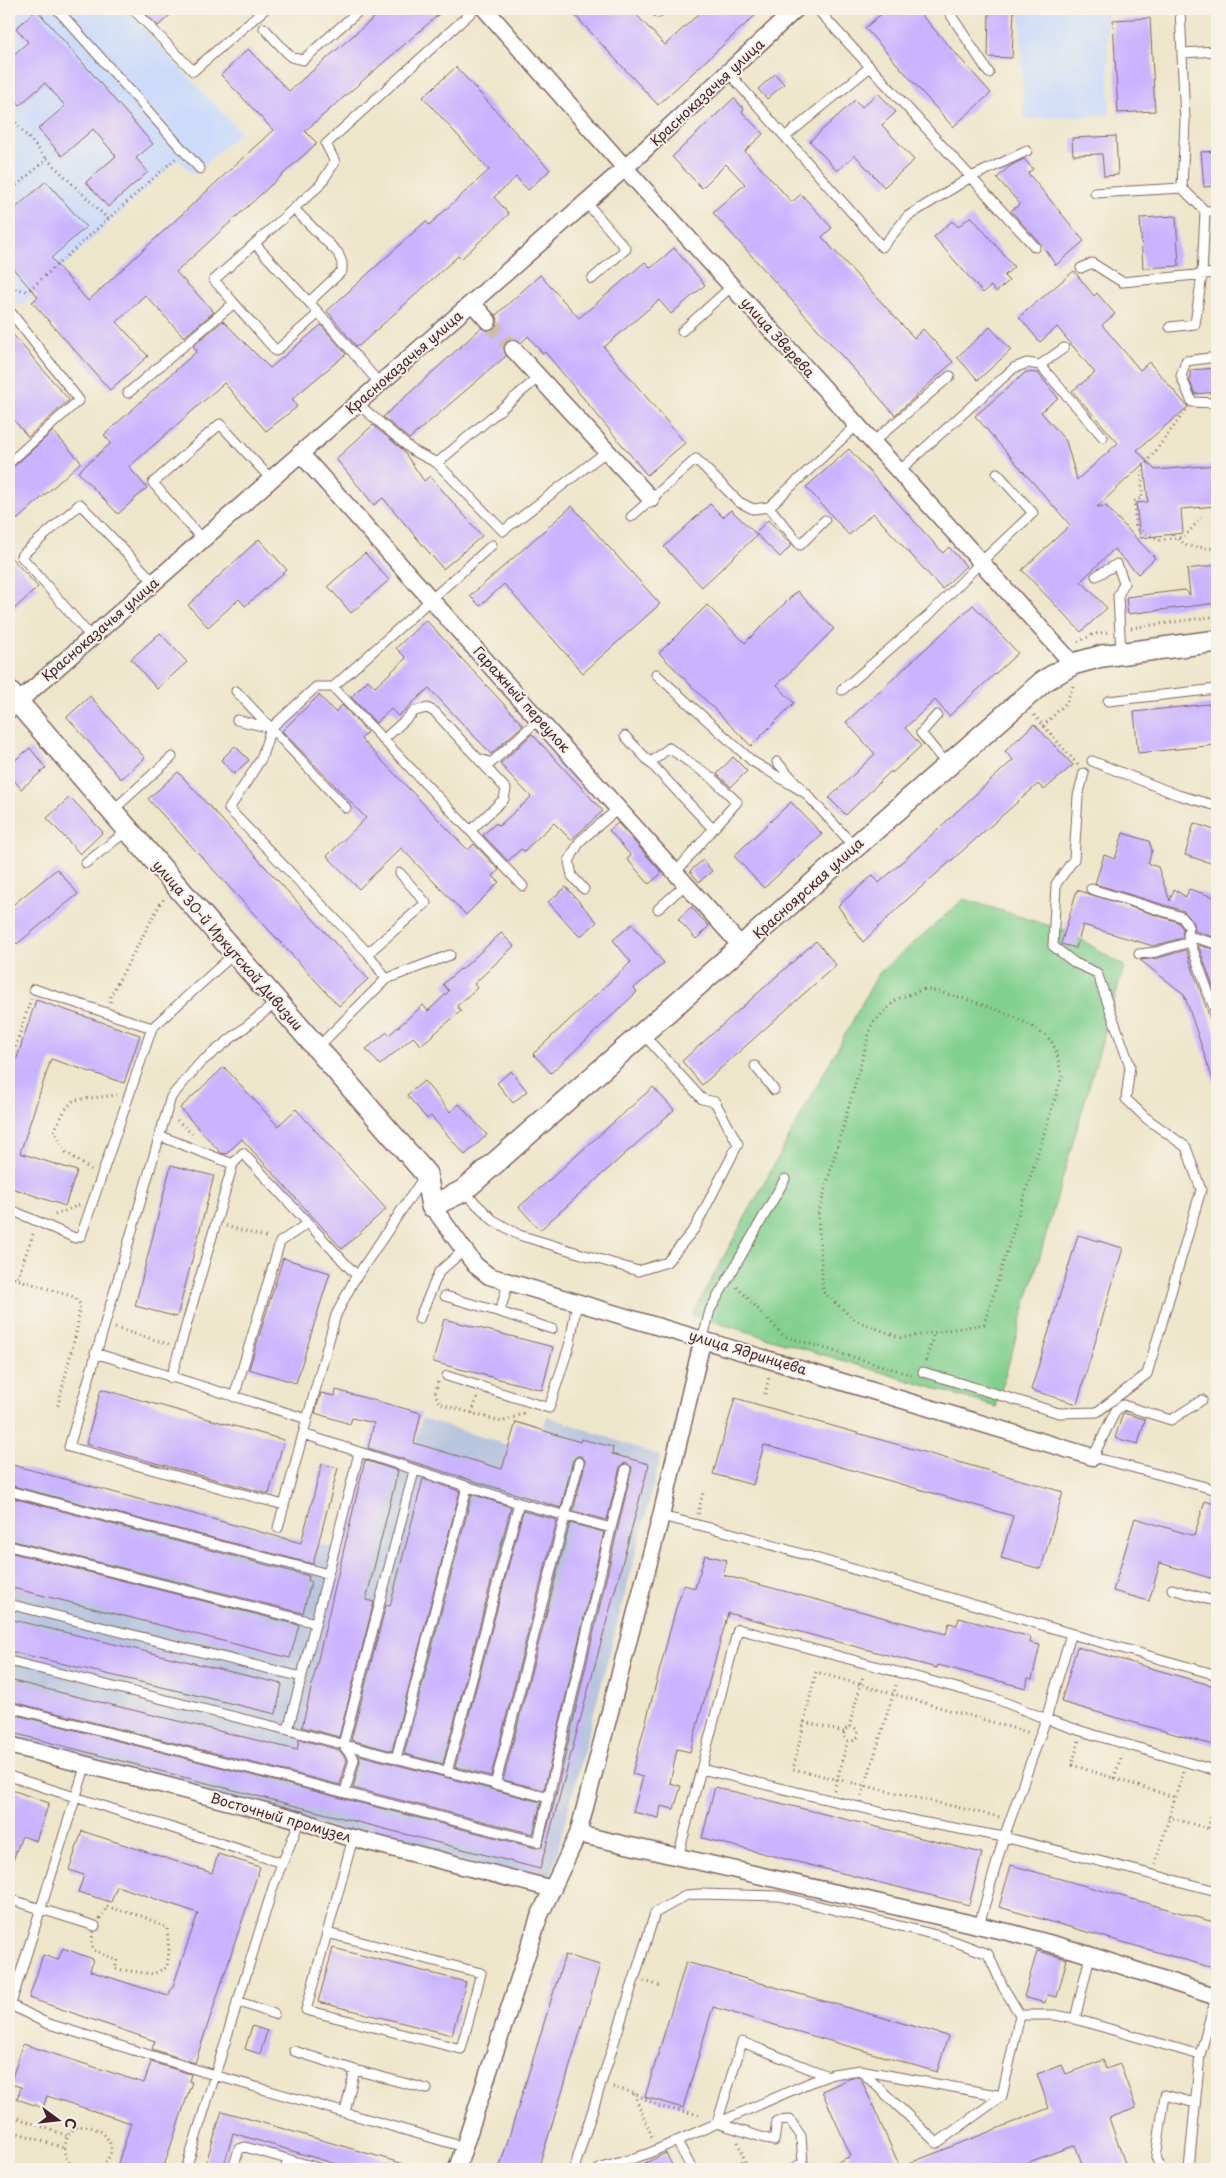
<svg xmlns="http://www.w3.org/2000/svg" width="1226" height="2178" viewBox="0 0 1226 2178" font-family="'Playpen Sans',sans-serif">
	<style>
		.built { fill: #ccdbf9 }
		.industrial { fill: #b8c5de }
		.green { fill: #82d08f; stroke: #66785d }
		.building { fill: #cab4ff }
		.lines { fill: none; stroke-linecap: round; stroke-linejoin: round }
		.minor-tunnel { stroke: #cdbeaa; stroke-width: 16; stroke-dasharray: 16 8; stroke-linecap: butt }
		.service-casing { stroke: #836563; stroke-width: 11 }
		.minor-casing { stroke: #836563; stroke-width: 19 }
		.tertiary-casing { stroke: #836563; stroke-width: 24 }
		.path { stroke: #836563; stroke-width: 3; stroke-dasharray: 1 4; stroke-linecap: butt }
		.service { stroke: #fff; stroke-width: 9 }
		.minor { stroke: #fff; stroke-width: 16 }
		.tertiary { stroke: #fff; stroke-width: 21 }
		.labels { text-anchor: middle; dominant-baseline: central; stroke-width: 4; stroke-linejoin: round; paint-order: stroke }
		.street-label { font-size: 14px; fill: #4a1f2b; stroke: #f7f3e8 }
	</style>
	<rect width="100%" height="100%" fill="#f7f3e8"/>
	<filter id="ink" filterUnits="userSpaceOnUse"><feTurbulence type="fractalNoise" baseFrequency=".02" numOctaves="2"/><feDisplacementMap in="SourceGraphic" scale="10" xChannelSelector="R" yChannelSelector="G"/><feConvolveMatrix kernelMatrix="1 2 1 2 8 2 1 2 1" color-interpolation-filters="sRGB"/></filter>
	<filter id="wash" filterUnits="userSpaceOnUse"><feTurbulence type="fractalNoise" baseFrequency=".0096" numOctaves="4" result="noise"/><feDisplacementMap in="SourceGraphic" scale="20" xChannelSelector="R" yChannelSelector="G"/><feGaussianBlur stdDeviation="1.12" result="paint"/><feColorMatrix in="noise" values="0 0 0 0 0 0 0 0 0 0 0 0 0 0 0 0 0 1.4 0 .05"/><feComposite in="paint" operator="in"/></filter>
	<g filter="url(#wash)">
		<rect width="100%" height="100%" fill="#eee6ca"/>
		<path class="built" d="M23,9H125L240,132L194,175L178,159L21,306L9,302V22Z
			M1020,9H1106L1110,115L1024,119Z"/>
		<path class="industrial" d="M547,1416L661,1456L549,1884L9,1744V1465L338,1549L369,1447L412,1458L422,1418L535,1454Z"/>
		<path class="green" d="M964,899L1069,932L1124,966L996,1407L692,1315L878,974Z"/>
		<g id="blocks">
			<path class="building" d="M141,9H177L158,26Z
				M384,9H445L305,131L317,143L176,272L214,312L184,337L145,295L117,322L148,356L110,390L32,302L38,297L9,264V214L46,181L86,227L51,258L88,301L273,130L221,75L248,49L289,91Z
				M569,9H631L665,45L704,9H762L658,105Z
				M887,9H916L991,93L953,127L865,28Z
				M989,9H1014L1012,58L988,57Z
				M37,10L153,144L136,158L148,172L108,207L86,182L116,156L93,129L62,156L38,129L65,106L45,83L20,105L9,92V59L28,42L16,28Z
				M1150,18L1155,111L1118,113L1113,20Z
				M456,67L550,170L528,190L516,177L494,197L509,214L461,259L458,256L359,346H356L327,311L426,221L429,225L489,170L423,97Z
				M775,74L784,84L767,99L758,89Z
				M878,93L896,112L882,125L914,160L884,187L855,155L837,171L810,141L855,100L862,107Z
				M734,98L744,109L742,112L763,134L745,151L792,202L801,194L832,228L822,237L914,338L923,329L953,362L895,415L713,213L745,184L726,164L702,188L672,157Z
				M1116,136L1118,175L1104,176L1102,154L1073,155L1072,138Z
				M1217,151V186L1204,187L1201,152Z
				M1024,159L1033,169L1028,173L1084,241L1056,265L1040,243L1011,211L1020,204L997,178L1010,166Z
				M971,216L1014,267L1004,276L1009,281L996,292L991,286L983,293L934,237L952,221L958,227Z
				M1176,216L1179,266L1143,268L1140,218Z
				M674,248L705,285L671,314L659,300L604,347L685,443L647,475L545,352L543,354L528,336L521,343L516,339L507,341L503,346L506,356L409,439L383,417L481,328L490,331L495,328L498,319L496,315L540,275L579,318L645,262L651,268Z
				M1074,271L1094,296L1097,293L1115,314L1102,325L1140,370L1149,362L1188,407L1137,450L1155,470L1217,465V506L1181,509L1183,533L1140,538L1136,503L1148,502L1144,463L1097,507L1106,506L1155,558L1138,574L1114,549L1081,581L1107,608L1081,632L1022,570L1070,525L975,416L1026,372L1038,373L1058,398L1041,412L1066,441L1077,480L1118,443L1072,391L1095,373L1057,327L1040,342L1019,317Z
				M223,321L270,368L321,325L346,354L292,399L297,407L266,431L224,383L129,467L147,488L118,514L78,472L111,443L104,435L197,351L193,346Z
				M990,327L1011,350L978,380L957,357Z
				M9,330L69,400L28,437L9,414Z
				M1217,368V392L1195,394L1190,382V370Z
				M373,425L402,449L424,481L430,476L482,536L443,569L383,498L374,505L336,459Z
				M53,431L81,462L17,520L9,511V471Z
				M849,449L943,553L949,547L966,566L942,589L873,513L849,535L806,487Z
				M710,504L723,517L731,510L757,535L702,587L664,547Z
				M572,506L660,604L583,673L504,584L480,606L470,596Z
				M768,520L792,545L780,557L755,533Z
				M259,539L287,570L245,606L239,599L208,627L188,605Z
				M365,553L389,580L351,613L328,586Z
				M9,555L38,587L9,614Z
				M1217,565V603L1128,614L1126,597L1185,590L1190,595L1187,569Z
				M797,591L834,629L777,685L794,703L751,746L659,653L707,605L745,643Z
				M973,605L1018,653L949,716L935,700L905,728L921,746L892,773L891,771L846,815L829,798L875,754L846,722Z
				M426,620L523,725L491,754L429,688L398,716L391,709L376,723L351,697L368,680L375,687L406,658L396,648Z
				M160,633L187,662L157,689L131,659Z
				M319,695L335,712L342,705L367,732L361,739L468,850L474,844L499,870L493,876L499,882L466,915L401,848L359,889L327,856L366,818L282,731Z
				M90,696L145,758L121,779L67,717Z
				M1217,703V745L1138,753L1134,712Z
				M1034,724L1073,765L1044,790L1038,784L901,905L863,942L838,906L873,875L879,883L1013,760L1005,751Z
				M532,734L603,811L571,840L554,823L524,851L521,849L508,861L483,835L496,823L499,826L531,797L500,764Z
				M235,746L249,760L234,774L221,760Z
				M30,748L46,768L21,789L9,774V765Z
				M733,757L747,771L731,787L717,774Z
				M178,772L368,979L339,1006L148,799Z
				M70,797L103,832L80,854L47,818Z
				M791,802L822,834L764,888L734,856Z
				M618,823L662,873L649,884L627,859L631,856L609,830Z
				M1194,823L1217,831V865L1185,855Z
				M1123,833L1149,841L1152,850L1148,864L1158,867L1170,901L1174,889L1186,897L1189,889L1217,898V938L1195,931L1194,923L1184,911L1095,884L1104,855L1115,859Z
				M703,860L712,871L699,882L690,871Z
				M57,869L78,894L17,944L9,934V908Z
				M566,887L597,922L580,937L548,902Z
				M1077,890L1178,922L1183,929L1182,938L1153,946L1083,925L1076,948L1061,944Z
				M691,907L709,926L696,939L678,919Z
				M632,924L664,963L634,988L637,992L551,1073L533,1054L631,962L613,940Z
				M501,933L514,946L474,984L477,988L457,1006L461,1011L421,1045L413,1037L380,1065L366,1049L387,1032L389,1035L423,1005L428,1011L449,991L443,984L460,969L461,970Z
				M816,941L836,965L702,1085L682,1061Z
				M1198,945L1217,950V998Z
				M1186,950L1217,1038V1086H1215L1184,994L1140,960L1158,958Z
				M36,1000L140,1035L124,1083L51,1059L20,1153L77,1171L65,1206L9,1187V1082Z
				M224,1067L278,1126L296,1109L386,1209L342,1249L242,1139L226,1154L221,1153L180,1108Z
				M511,1071L527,1091L513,1103L497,1083Z
				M424,1081L450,1112L459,1104L487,1135L465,1155L431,1116L427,1119L407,1095Z
				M653,1087L674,1110L540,1230L519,1207Z
				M171,1165L214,1176L177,1317L135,1306Z
				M1078,1235L1123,1248L1077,1404L1031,1390Z
				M283,1258L330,1273L296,1383L249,1369Z
				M444,1319L553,1347L542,1390L433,1362Z
				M101,1389L284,1440L269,1494L86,1444Z
				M336,1390L421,1413L414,1443L502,1469L516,1422L580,1442L581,1439L613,1447L612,1454L649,1464L540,1869L9,1732V1713L536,1848L542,1847L555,1799L632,1467L625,1463L620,1467L607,1520L573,1511L585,1464V1460L581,1456H577L573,1460L561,1508L368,1448L374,1423L352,1418L350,1424L315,1413L321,1393L335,1396Z
				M735,1398L1063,1492L1041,1569L1001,1558L1013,1516L764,1445L753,1485L713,1474Z
				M1123,1413L1145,1419L1138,1444L1115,1438Z
				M365,1460L398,1471L366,1600L374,1602L339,1737L302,1727Z
				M9,1464L301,1543L322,1464L338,1468L313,1564L9,1485Z
				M423,1479L460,1491L392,1751L351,1740L386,1605L390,1606Z
				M472,1494L511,1507L443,1764L404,1754Z
				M9,1497L309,1576L308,1581L311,1582L303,1613L9,1540Z
				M1205,1501L1217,1505V1580L1160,1563L1149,1601L1113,1591L1135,1518L1194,1536Z
				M523,1511L557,1520L491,1776L455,1767Z
				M570,1523L604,1532L544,1790L503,1780Z
				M9,1552L299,1625L290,1658L9,1587Z
				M705,1555L727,1560L723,1575L946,1634L949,1623L957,1625L959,1618L1031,1637L1030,1643L1040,1645L1032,1679L1028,1678L1026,1688L938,1665L937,1668L728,1613L690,1752L677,1749L670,1783L681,1786L674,1809L661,1806L659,1818L633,1812L643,1777L632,1774L676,1608L684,1585L695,1588Z
				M9,1619L282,1684L276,1714L9,1651Z
				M1077,1647L1217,1687V1746L1061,1702Z
				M9,1680L297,1750L299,1739L339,1750L347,1760L340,1785L9,1701Z
				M359,1755L541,1802L533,1834L353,1788L360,1761Z
				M715,1787L982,1853L969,1905L702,1838Z
				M9,1789L49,1803L36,1841L22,1836L10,1868H9Z
				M82,1831L212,1873L218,1854L260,1867L195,2063L152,2049L155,2041L29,1998L43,1955L58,1960L63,1948L93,1959L90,1971L168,1996L173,1986L198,1913L117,1886L111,1902L78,1892L84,1875L69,1870Z
				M1011,1865L1217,1923V1969L999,1907Z
				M333,1948L466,1982L452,2035L318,2002Z
				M1037,1951L1067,1959L1057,1997L1047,1995L1045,2003L1024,1997Z
				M565,1955L600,1965L565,2083L538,2169H499Z
				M686,1962L948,2036L937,2072L713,2007L683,2108L645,2097Z
				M252,2026L267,2031L260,2054L245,2049Z
				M23,2044L144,2083L151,2062L191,2074L189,2081L192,2082L163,2169H116L131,2123L47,2096L43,2108L17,2099L21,2087L10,2084Z
				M1103,2060L1106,2069L1120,2064L1136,2108L1109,2118L1127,2169H1084L1075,2145L1010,2169H821L851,2156L822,2091L851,2078L858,2077L862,2081L900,2167L1049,2108L1037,2074L1062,2065L1066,2074Z
				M222,2111L411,2166V2169H352L233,2133L223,2169H204Z
				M666,2153L674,2169H633Z"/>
		</g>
	</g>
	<g filter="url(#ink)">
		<use href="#blocks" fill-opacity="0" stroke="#836563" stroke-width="1"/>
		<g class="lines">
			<path class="minor-tunnel" d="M488,321L513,349"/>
			<g class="service-casing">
				<path id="service" d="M57,9L200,169
					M133,9L193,71L265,9
					M654,9L658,13L662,9
					M817,9L1035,247
					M947,9L989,73
					M264,28L291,57L303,60L361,9
					M1182,53L1217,51
					M728,72L882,247L908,216L971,177L1027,151
					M785,137L870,67
					M1182,188L1205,211H1217
					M1095,193L1182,188L1185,121L1180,9
					M586,202L626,249L592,279
					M294,209L338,253L342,263V271L309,302
					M255,244L319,313
					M1081,268L1092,263L1122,282L1217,273
					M9,310L79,400L9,463
					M1170,327L1195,324L1202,275L1205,211
					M682,331L732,286
					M1209,358L1186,361L1181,376L1192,402L1217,403
					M1040,365L1064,348
					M539,377L437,463L503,531L607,451
					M380,384L319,313L276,351L214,280L320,185L335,162L326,144L475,9
					M128,393L234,303
					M357,403L412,450L437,463
					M873,442L950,376
					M899,471L1014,368L1027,363L1040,365L1103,437
					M631,517L696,459L739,502L753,509L769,507
					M825,520L800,545L769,507L857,425
					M202,539L153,483L220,424L271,479
					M1096,576L1117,564L1124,583L1118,596L1121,653
					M91,637L21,556L80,504L154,582
					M656,674L752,761L807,794
					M333,687L523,886
					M842,690L928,616L981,562L1033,513L997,473
					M236,691L271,728
					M1108,701L1217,689
					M937,715L921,733L947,765
					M237,720L271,728
					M271,728L261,759L229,809L368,953L386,979
					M625,736L713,829L676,872
					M383,740L415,711L427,708L435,712L506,789L504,799L470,831
					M480,759L491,763L539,719
					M1092,761L1178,795L1217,806
					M777,762L854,846
					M650,763L669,748L712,778L737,802L713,829
					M346,808L271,728L316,687H333L492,545
					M112,811L172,757
					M86,863L128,830
					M584,889L572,876L569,861L580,841L619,808
					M1091,889L1182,917L1189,927L1188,936
					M658,909L686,884
					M1217,944L1188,936L1217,1016
					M368,953L426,903L400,873
					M1139,954L1156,952L1190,942
					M34,989L152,1028
					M277,1002L200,1063L171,1097L69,1447L284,1505
					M317,1048L386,979L450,955
					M755,1066L774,1090
					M160,1136L233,1164L243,1153L357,1276
					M424,1177L353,1282L336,1315L303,1434L519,1503L611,1528
					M463,1191L493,1220L519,1235L638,1271L667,1262L695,1228L738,1144L715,1102L702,1099L643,1034
					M9,1209L75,1238L81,1236L152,1028L235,953
					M508,1283L500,1312L552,1329
					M445,1296L500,1312
					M419,1319L439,1272L464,1250
					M703,1338L710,1310L785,1179
					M95,1353L307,1419
					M923,1372L1059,1413L1097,1412L1147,1374L1201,1190L1186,1147L1146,1118L1126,1099L1130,1066L1097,973L1075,963L1053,946L1056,884L1074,859L1078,796L1084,773
					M447,1376L549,1408L570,1343L577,1302
					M171,1378L233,1164
					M234,1397L280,1242L308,1223
					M1202,1400L1171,1420L1123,1405L1116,1410L1093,1457L1217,1490
					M9,1491L328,1574
					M661,1516L731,1533L1076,1635
					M278,1528L303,1434
					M9,1546L316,1623
					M1172,1589L1217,1602
					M9,1604L302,1677
					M9,1661L288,1730L359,1453
					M9,1707L538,1842L611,1528L626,1469
					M288,1730L549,1798
					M396,1759L467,1487
					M701,1769L921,1822L1004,1837L1217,1891
					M447,1772L519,1503
					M9,1776L282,1863
					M495,1785L579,1462
					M345,1792L354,1759L343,1745L414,1471
					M678,1857L738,1629L994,1698L1046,1719L1071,1634L1217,1675
					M9,1899L95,1926
					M979,1925L1004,1837L1046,1719L1081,1731L1217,1771
					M327,1933L481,1973L461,2049L306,2010L353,1838
					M237,2001L274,2014
					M9,2004L46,2023L214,2075L464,2147
					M9,2010L86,1764
					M1020,2015H1055L1075,2019L1200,2055
					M1075,2019L1090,1956
					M294,2051L355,2070L427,2089
					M345,2112L355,2070
					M677,2141L692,2169
					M186,2169L274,1884L300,1820
					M233,2169L239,2149L245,2147L322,2169
					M285,2169L288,2159
					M574,2169L655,1913L687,1895L699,1894L779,1896L940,1936L988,1954L1003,1987L1020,2015L1002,2096L937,2143L860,2070
					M599,2169L647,2154L811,2082L833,2074L860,2070L1002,2096
					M792,2169L803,2163L801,2136L790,2120L777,2121L774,2141L717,2123L742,2042L828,2076
					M1161,2169L1156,2157L1165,2095L1195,2103
					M1189,2169L1200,2055L1216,1997"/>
			</g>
			<g class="minor-casing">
				<path id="minor" d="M485,9L625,168L1073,664
					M472,303L488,321
					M513,349L651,499
					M300,453L742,947
					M9,710L625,168L796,9
					M432,1206L475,1265L489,1276L1093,1457
					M9,1745L300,1820L341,1835L553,1889
					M578,1834L1012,1933L1077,1951L1217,1997
					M457,2169L539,1917L578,1834L661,1516L703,1338"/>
			</g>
			<g class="tertiary-casing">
				<path id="tertiary" d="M9,692L426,1174L432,1206L463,1191C657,1021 850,850 1044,681L1073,664L1102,656L1217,641"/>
			</g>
			<path class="path" d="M9,115L47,159
				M9,127L15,122
				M9,185L12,189
				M9,192L47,159L108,219
				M9,281L16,289L28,291L176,158
				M1186,410L1142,469V498L1134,501L1136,529L1160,540L1184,537L1201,518
				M1178,539L1187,546L1217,549
				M1131,628L1217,616
				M1078,642L1094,634L1108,632
				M1034,715L1078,765
				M1043,726L1067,702L1073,686
				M924,989C958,995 1025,1015 1050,1040C1057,1047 1059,1066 1062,1076L984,1324L901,1338L855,1320L823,1292L818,1215L872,1024L897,999Z
				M110,1002L111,995L160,904L164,899
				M9,1066L31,999
				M177,1120L192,1134
				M91,1170L66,1152L54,1131L65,1110L74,1100L117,1095
				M55,1215L79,1205
				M226,1226L268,1238
				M33,1234L17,1279L74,1297L80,1304L77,1329L57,1409
				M9,1277L17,1279
				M737,1287L784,1336L912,1375
				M115,1328L169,1344
				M926,1361L934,1333
				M438,1382L435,1394L441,1404L502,1422L524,1413
				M765,1394L769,1377
				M472,1413L477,1397
				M698,1514L703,1492
				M804,1722L844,1732
				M849,1727L863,1676
				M844 1734a7 7 0 1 1 14 0a7 7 0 1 1-14 0Z
				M1079,1741L1072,1765L1174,1797
				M1114,1778L1122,1754
				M834,1790L848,1740
				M862,1796L896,1685
				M999,1817L793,1769L816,1672L1030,1733
				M1168,1817L1217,1831
				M1208,1828L1217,1795
				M1155,1864L1183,1772
				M107,1907L142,1916L167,1928L169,1950L167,1967L153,1974L115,1969L117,1960L93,1950C89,1933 98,1922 107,1907Z
				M644,1981L663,1987
				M613,2087L634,2093L660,2107L702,2115
				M634,2094L653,2139
				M9,2115L68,2136
				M9,2130L64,2148
				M738,2142L748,2169
				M77,2169C69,2164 63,2157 65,2147C69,2102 139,2140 98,2169
				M723,2169L745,2160"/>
			<use href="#service" class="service"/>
			<use href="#minor" class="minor"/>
			<use href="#tertiary" class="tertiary"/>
		</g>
	</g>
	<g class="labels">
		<g class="street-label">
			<text transform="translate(707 92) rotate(-43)">Красноказачья улица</text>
			<text transform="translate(778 337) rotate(48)">улица Зверева</text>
			<text transform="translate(404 362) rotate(-41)">Красноказачья улица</text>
			<text transform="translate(100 629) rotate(-41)">Красноказачья улица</text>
			<text transform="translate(522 699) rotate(48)">Гаражный переулок</text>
			<text transform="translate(808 888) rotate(-42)">Красноярская улица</text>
			<text transform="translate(228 945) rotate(49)">улица 30-й Иркутской Дивизии</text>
			<text transform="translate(748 1352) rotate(17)">улица Ядринцева</text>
			<text transform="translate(281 1817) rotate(16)">Восточный промузел</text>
		</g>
	</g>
	<rect width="1226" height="2178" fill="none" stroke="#f7f3e8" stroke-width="30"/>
	<g transform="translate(58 2120) rotate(105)" stroke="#f7f3e8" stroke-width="4" paint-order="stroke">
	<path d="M0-4L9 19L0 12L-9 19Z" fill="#4a1f2b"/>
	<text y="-8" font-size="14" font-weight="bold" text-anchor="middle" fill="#4a1f2b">С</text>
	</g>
</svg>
